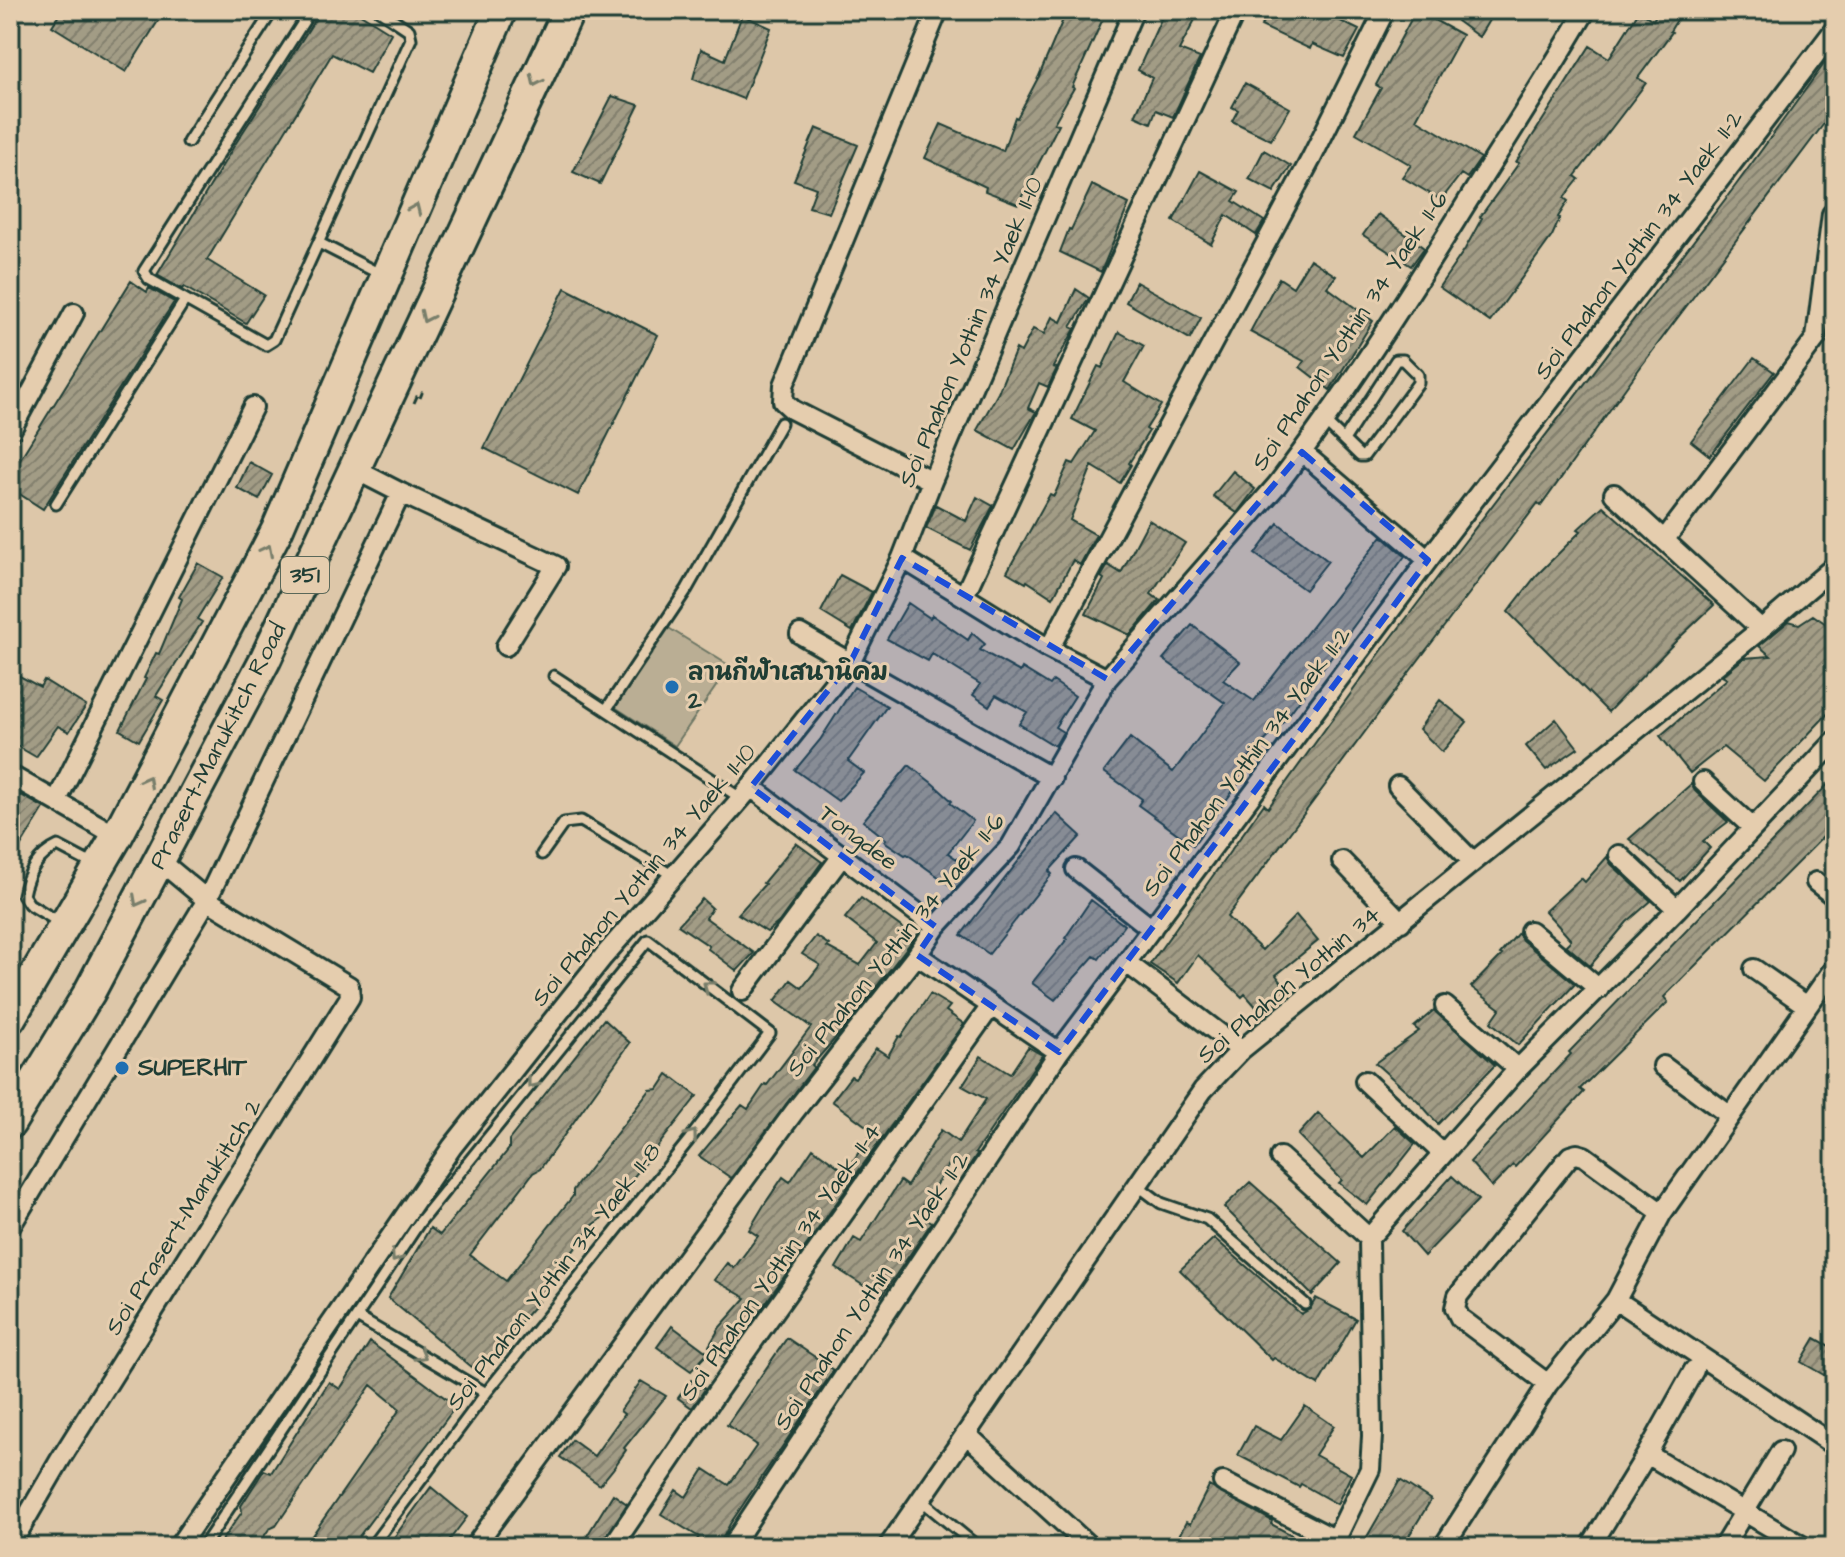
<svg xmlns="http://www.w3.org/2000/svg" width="1845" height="1557" viewBox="0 0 1845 1557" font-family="'Architects Daughter','Playpen Sans Thai',sans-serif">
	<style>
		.grass { fill: #baae94; stroke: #6c7664; stroke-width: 2 }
		.building { fill: url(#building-hatch); stroke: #1f3d34; stroke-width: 2 }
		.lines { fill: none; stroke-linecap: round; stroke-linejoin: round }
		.service-casing { stroke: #1f3d34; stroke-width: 15 }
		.minor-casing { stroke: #1f3d34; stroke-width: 24 }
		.primary-casing { stroke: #1f3d34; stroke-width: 36 }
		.path { stroke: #1f3d34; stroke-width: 3; stroke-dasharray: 8 6; stroke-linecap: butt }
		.service { stroke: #e5cdae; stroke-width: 9 }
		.minor { stroke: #e5cdae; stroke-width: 18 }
		.primary { stroke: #e5cdae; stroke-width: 30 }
		.oneway { stroke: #787e6b }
		.marked { fill: #1d4ed8; fill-opacity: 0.2; stroke: #1d4ed8; stroke-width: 6; stroke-dasharray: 16 10; stroke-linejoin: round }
		.poi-dot { fill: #1f6fb2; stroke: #e5cdae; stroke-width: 3 }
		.labels { text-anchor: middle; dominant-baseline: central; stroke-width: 6; stroke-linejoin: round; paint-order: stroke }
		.shield { fill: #e5cdae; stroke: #5a6859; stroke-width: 2 }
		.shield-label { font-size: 22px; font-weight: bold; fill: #1f3d34 }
		.street-label { font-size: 24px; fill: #1f3d34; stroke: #e5cdae }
		.poi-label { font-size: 24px; font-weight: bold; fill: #1f3d34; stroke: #e5cdae; text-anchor: start }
	</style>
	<defs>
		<pattern id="building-hatch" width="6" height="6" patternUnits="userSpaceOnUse" patternTransform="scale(2)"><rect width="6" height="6" fill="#a29c85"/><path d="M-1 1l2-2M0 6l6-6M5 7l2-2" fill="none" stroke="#83806e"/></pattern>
	</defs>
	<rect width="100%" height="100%" fill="#ddc7a9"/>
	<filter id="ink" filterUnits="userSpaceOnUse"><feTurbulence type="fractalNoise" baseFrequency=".0125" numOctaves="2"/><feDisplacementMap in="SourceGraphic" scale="16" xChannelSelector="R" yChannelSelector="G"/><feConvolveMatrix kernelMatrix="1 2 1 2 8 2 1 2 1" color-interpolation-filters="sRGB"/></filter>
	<g filter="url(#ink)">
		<path class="grass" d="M667,627L730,666L675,746L615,707Z"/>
		<path class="building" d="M62,10H165L126,72L52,26Z
			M321,10H354L391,33L369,73L332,54L207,260L264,295L246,323L184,287L182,289L157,275L234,146Z
			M1067,10H1077L1102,21L1072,87L1074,88L1054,123L1059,124L1018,204L985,191L986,187L925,158L941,124L1003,151L1015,117L1017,118L1039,76Z
			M1165,10H1189L1198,14L1179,50L1200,58L1173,117L1156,110L1151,123L1135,116L1152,78L1138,70Z
			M1269,10H1330L1328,15L1359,30L1344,58L1312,44L1310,49L1261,26Z
			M1416,10L1462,35L1416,119L1481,158L1467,178L1461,174L1441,200L1402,177L1411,165L1356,133L1381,88L1376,85Z
			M1464,10H1495L1479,37L1457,21Z
			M1659,10H1683L1670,31L1672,32L1638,78L1646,83L1575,176L1579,179L1564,198L1568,201L1558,217L1560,218L1552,236L1490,322L1439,287L1465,249L1482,218L1480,217L1519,163L1516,162L1590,46L1609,58L1639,11L1653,20Z
			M742,15L771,28L743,99L693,79L701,49L725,60Z
			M1835,49V109L1642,365L1541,506L1538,503L1411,670L1227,917L1262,950L1296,915L1318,941L1276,975L1290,993L1263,1015L1245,994L1242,997L1198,955L1178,983L1150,964L1264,804L1268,808L1383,649L1736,185Z
			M1245,83L1290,108L1271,140L1232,121L1238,110L1232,107Z
			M612,96L639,105L600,184L573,172Z
			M816,128L858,145L829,213L809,207L816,188L794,180Z
			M1264,150L1291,166L1274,192L1249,179Z
			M1200,171L1239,192L1233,201L1264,221L1256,235L1226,215L1211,244L1173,221Z
			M1092,185L1129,204L1101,272L1060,252L1069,229L1071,230Z
			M1378,214L1424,248L1411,266L1363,235Z
			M1310,259L1336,276L1327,287L1373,321L1330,390L1300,367L1304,361L1250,332L1279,278L1293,287Z
			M131,281L147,292L149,288L174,302L43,509L10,488V475Z
			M1136,282L1201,318L1190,339L1126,302Z
			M565,288L658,335L578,495L484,448Z
			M1076,289L1089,298L1071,327L1075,329L1053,367L1057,368L1048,387L1039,383L1028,408L1036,412L1014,450L977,430L998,393L1016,349L1021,352L1033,329L1044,334L1052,317L1061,322Z
			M1119,332L1144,346L1124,382L1161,405L1146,429L1149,431L1129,463L1131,465L1120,483L1092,466L1070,520L1096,535L1080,565L1073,560L1053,598L1027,581L1026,583L1007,572L1050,494L1054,496L1069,462L1074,464L1095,431L1072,419L1098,366L1102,368Z
			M1754,358L1774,372L1710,456L1691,441Z
			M249,462L272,475L259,500L237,488Z
			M1233,471L1255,489L1237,513L1213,496Z
			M977,497L993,506L970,550L926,528L936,505L966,521Z
			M1603,506L1714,605L1678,639L1608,712L1508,612L1536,576L1581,531L1578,529Z
			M1149,520L1185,543L1151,594L1159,600L1130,635L1086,614L1104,579L1101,577L1108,565L1121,573Z
			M1278,523L1328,561L1305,590L1255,554Z
			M1382,536L1405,556L1284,721L1244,763L1250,768L1193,845L1138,805L1142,799L1104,772L1130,738L1173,772L1225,703L1163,659L1192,625L1240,662L1223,680L1254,701Z
			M198,563L223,577L197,619L202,622L156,696L163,700L139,741L120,730L146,679L144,678L156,653L159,654L182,599L179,597Z
			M840,575L872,592L852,631L821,612Z
			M908,603L930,618L932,615L968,640L972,633L985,644L980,650L1020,672L1022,668L1050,685L1053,681L1075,696L1055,727L1063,732L1055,746L1019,724L1027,712L996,695L989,706L973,695L980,684L932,654L928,661L887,639Z
			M1813,615L1835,630V706L1764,781L1723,747L1690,773L1660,736L1727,679L1722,676L1744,658L1771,656L1759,646L1789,621L1799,624Z
			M10,671L40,687L44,680L86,706L69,732L58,726L36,757L10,742Z
			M854,687L887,706L848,761L864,773L838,801L795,770L820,740Z
			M1440,700L1467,722L1442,752L1419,729Z
			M1556,719L1578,748L1546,770L1526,746Z
			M909,765L932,783L952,801L950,803L973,821L948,853L973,870L955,889L907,854L905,855L884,841L886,839L863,821Z
			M1835,777V825L1664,997L1668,1002L1580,1089L1584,1092L1515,1167L1513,1165L1492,1187L1470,1162L1571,1054L1569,1052Z
			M1691,784L1695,791L1728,822L1703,841L1710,848L1680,881L1629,839Z
			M19,794L44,808L10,864V810Z
			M1056,813L1081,836L1049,871L1052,874L989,954L961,935Z
			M796,843L822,862L779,922L767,932L738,914L765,884L763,883Z
			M1607,857L1611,864L1651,901L1627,922L1590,966L1566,945L1571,940L1545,911L1581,878L1585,882Z
			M861,898L915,937L846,1026L812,1065L814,1067L731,1178L699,1156L742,1105L748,1109L765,1084L767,1085L811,1027L775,1001L791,980L802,988L820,965L802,954L816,936L829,945L827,947L860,965L877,943L845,918Z
			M702,899L712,908L706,918L754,953L737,971L708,949L709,946L678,925Z
			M1091,900L1124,925L1099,959L1094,956L1055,1000L1032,983L1067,939L1065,938Z
			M1518,933L1522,940L1575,984L1518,1045L1491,1022L1500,1009L1471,987L1502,955L1500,954Z
			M930,994L950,1006L946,1011L964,1024L855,1176L847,1170L873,1131L832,1101L851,1076L855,1078L876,1048L888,1056L899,1036L901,1037Z
			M1434,1010L1495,1065L1438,1124L1418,1101L1375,1063L1419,1031L1414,1027Z
			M604,1019L630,1043L540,1169L533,1173L470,1255L506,1281L573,1196V1190L650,1090L658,1089L668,1074L697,1096L600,1220L592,1226L536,1301L538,1302L477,1372L388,1298L430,1228L440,1235L509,1149V1140Z
			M1028,1047L1042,1055L975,1153L977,1154L965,1172L951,1162L917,1213L932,1222L881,1297L836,1268L854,1238L861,1242L900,1181L907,1186L941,1130L958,1142L986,1099L962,1086L981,1056L1010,1074Z
			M1318,1113L1364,1158L1395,1126L1415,1144L1367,1205L1339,1183L1342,1180L1298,1135Z
			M813,1148L854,1178L726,1359L709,1346L720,1327L746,1298L714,1280L727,1263L734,1268L758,1236L749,1230L764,1205L783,1177L790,1182Z
			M1452,1176L1478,1200L1424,1256L1402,1231Z
			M1250,1182L1341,1263L1312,1295L1224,1207Z
			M1214,1238L1301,1314L1310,1309L1316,1298L1356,1319L1318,1385L1274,1358L1272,1360L1180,1270Z
			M672,1326L708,1353L691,1371L657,1347Z
			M787,1338L834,1370L730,1524L718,1547H691L699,1537L661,1514L676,1490L686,1497L704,1469L729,1485L757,1445L727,1425Z
			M1815,1338L1835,1349V1360L1824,1375L1801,1362Z
			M370,1342L456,1406L351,1547H304L400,1409L371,1385L276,1526L269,1529L257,1547H217L242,1512L241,1506L264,1470L271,1473L329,1382L340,1389Z
			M691,1380L705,1389L692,1408L678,1398Z
			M641,1381L666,1396L624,1448L626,1450L613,1469L600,1485L560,1457L572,1440L594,1456L624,1414L620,1411Z
			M1305,1406L1334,1426L1315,1455L1351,1475L1337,1504L1301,1484L1299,1487L1238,1455L1254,1426L1281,1440Z
			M1400,1480L1431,1500L1402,1547H1361Z
			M1209,1486L1272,1521L1271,1524L1314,1547H1173L1186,1522L1190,1524Z
			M431,1487L467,1517L444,1547H387Z
			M613,1494L627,1504L600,1547H580Z"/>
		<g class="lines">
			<g class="service-casing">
				<path id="service" d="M311,10L144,271L149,279L266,345L274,340L411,39L409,30L379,10
					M188,142L273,10
					M319,243L382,275
					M1323,420L1360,456H1364L1418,383V375L1403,360H1396L1344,440
					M56,504L185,300
					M554,676L739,797
					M606,710L687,589L781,423
					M542,854L564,823L581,821L672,875
					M62,924L29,904L23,895C27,874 38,855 58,846L94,865
					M1137,1185L1161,1203L1207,1219L1305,1304
					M357,1317L486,1393
					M921,1500L978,1547
					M203,1547L419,1223L648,940L770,1033L689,1140L486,1393L371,1547"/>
			</g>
			<g class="minor-casing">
				<path id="minor" d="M10,432L74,313
					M1302,452L1428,560
					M932,481L793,410L783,401L784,385L938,10
					M401,493L556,566L506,646
					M1614,494L1761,629
					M1665,539L1816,338L1832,214
					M902,558L1049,649L1107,679
					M964,596L1236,10
					M800,634L1052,778
					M1049,649L1312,157L1385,10
					M10,775L117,836
					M1703,782L1753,828
					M1398,786L1473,862
					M751,787L936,927
					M57,800L253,407
					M1619,855L1677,909
					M1342,861L1401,922
					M1076,869L1152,929
					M1816,882L1835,897
					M1530,931L1599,989
					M917,955L1059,1052
					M1127,963L1241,1050
					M1754,969L1807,1006
					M742,991L842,856
					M1445,1006L1518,1069
					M1663,1066L1729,1115
					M1365,1081L1442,1153
					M1280,1157L1369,1238
					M10,1227L207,900L401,493L354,469
					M1616,1300L1835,1446
					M1548,1384L1460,1318L1455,1308L1458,1296L1570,1156L1577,1154L1584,1156L1662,1213
					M966,1434L1090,1547
					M1647,1454L1804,1547
					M1223,1482L1336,1540
					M10,1546L60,1460L350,997L349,986L207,900L159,860
					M178,1547L452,1147L603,957L751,787L850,663L902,558L932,481L1134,10
					M474,1547L794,1112L917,955L936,927L1011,846L1107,679L1277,485C1345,396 1405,302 1464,207C1505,141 1547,77 1586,10
					M612,1547L717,1392L991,1006
					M731,1547L1059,1052L1428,560L1835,29
					M888,1547L1203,1090L1241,1050L1761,629L1835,566
					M1332,1547L1370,1469L1372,1436L1369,1238L1518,1069L1677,909L1835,741
					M1443,1547L1548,1384L1616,1300L1662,1213L1835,967
					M1590,1547L1647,1454L1694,1370
					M1723,1547L1781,1451"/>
			</g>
			<g class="primary-casing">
				<path id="primary" d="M10,1018L117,836L277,530L501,10
					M10,1123L89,993L265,660L569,10"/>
			</g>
			<path class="path" d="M414,403L419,392L422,393L420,398"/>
			<use href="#service" class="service"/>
			<use href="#minor" class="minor"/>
			<use href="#primary" class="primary"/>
		</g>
		<defs><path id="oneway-chevron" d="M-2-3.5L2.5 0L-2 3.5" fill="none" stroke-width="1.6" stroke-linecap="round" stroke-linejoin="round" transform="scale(2)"/></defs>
		<g class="oneway">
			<use href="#oneway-chevron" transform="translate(536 81) rotate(115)"/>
			<use href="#oneway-chevron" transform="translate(415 209) rotate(-66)"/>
			<use href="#oneway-chevron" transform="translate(426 317) rotate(115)"/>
			<use href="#oneway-chevron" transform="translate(267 550) rotate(-63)"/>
			<use href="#oneway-chevron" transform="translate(147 781) rotate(-62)"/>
			<use href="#oneway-chevron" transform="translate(138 901) rotate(118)"/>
			<use href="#oneway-chevron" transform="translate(708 986) rotate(-143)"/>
			<use href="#oneway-chevron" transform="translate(532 1083) rotate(129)"/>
			<use href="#oneway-chevron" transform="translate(692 1135) rotate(-53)"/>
			<use href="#oneway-chevron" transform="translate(396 1257) rotate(124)"/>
			<use href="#oneway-chevron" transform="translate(421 1355) rotate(30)"/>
		</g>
	</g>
	<path class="marked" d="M1302,452L1428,560L1059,1052L917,955L936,927L751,787L850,663L902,558L1107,679Z"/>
	<g class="poi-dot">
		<circle cx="672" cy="687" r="8"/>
		<circle cx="122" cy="1068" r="8"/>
	</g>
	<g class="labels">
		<rect class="shield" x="281" y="557" width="48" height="36" rx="6"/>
		<g class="shield-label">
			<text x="305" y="575">351</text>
		</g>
		<g class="street-label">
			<text transform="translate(1639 245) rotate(-53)">Soi Phahon Yothin 34 Yaek 11-2</text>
			<text transform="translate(1350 331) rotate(-56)">Soi Phahon Yothin 34 Yaek 11-6</text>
			<text transform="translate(971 332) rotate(-67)">Soi Phahon Yothin 34 Yaek 11-10</text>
			<text transform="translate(218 746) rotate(-63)">Prasert-Manukitch Road</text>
			<text transform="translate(1247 762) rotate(-53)">Soi Phahon Yothin 34 Yaek 11-2</text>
			<text transform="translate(858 838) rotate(37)">Tongdee</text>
			<text transform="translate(644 875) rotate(-50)">Soi Phahon Yothin 34 Yaek 11-10</text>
			<text transform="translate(896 945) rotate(-51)">Soi Phahon Yothin 34 Yaek 11-6</text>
			<text transform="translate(1289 985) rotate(-40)">Soi Phahon Yothin 34</text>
			<text transform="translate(184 1217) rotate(-58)">Soi Prasert-Manukitch 2</text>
			<text transform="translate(781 1262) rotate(-55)">Soi Phahon Yothin 34 Yaek 11-4</text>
			<text transform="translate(554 1277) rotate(-52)">Soi Phahon Yothin 34 Yaek 11-8</text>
			<text transform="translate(872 1291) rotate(-56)">Soi Phahon Yothin 34 Yaek 11-2</text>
		</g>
		<g class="poi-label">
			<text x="688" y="673">ลานกีฬาเสนานิคม<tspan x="688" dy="28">2</tspan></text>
			<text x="138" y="1068">SUPERHIT</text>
		</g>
	</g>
	<rect width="1845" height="1557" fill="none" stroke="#e5cdae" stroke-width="40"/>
	<rect x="20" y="20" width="1805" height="1517" fill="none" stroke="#1f3d34" stroke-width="3" filter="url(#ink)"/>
</svg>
